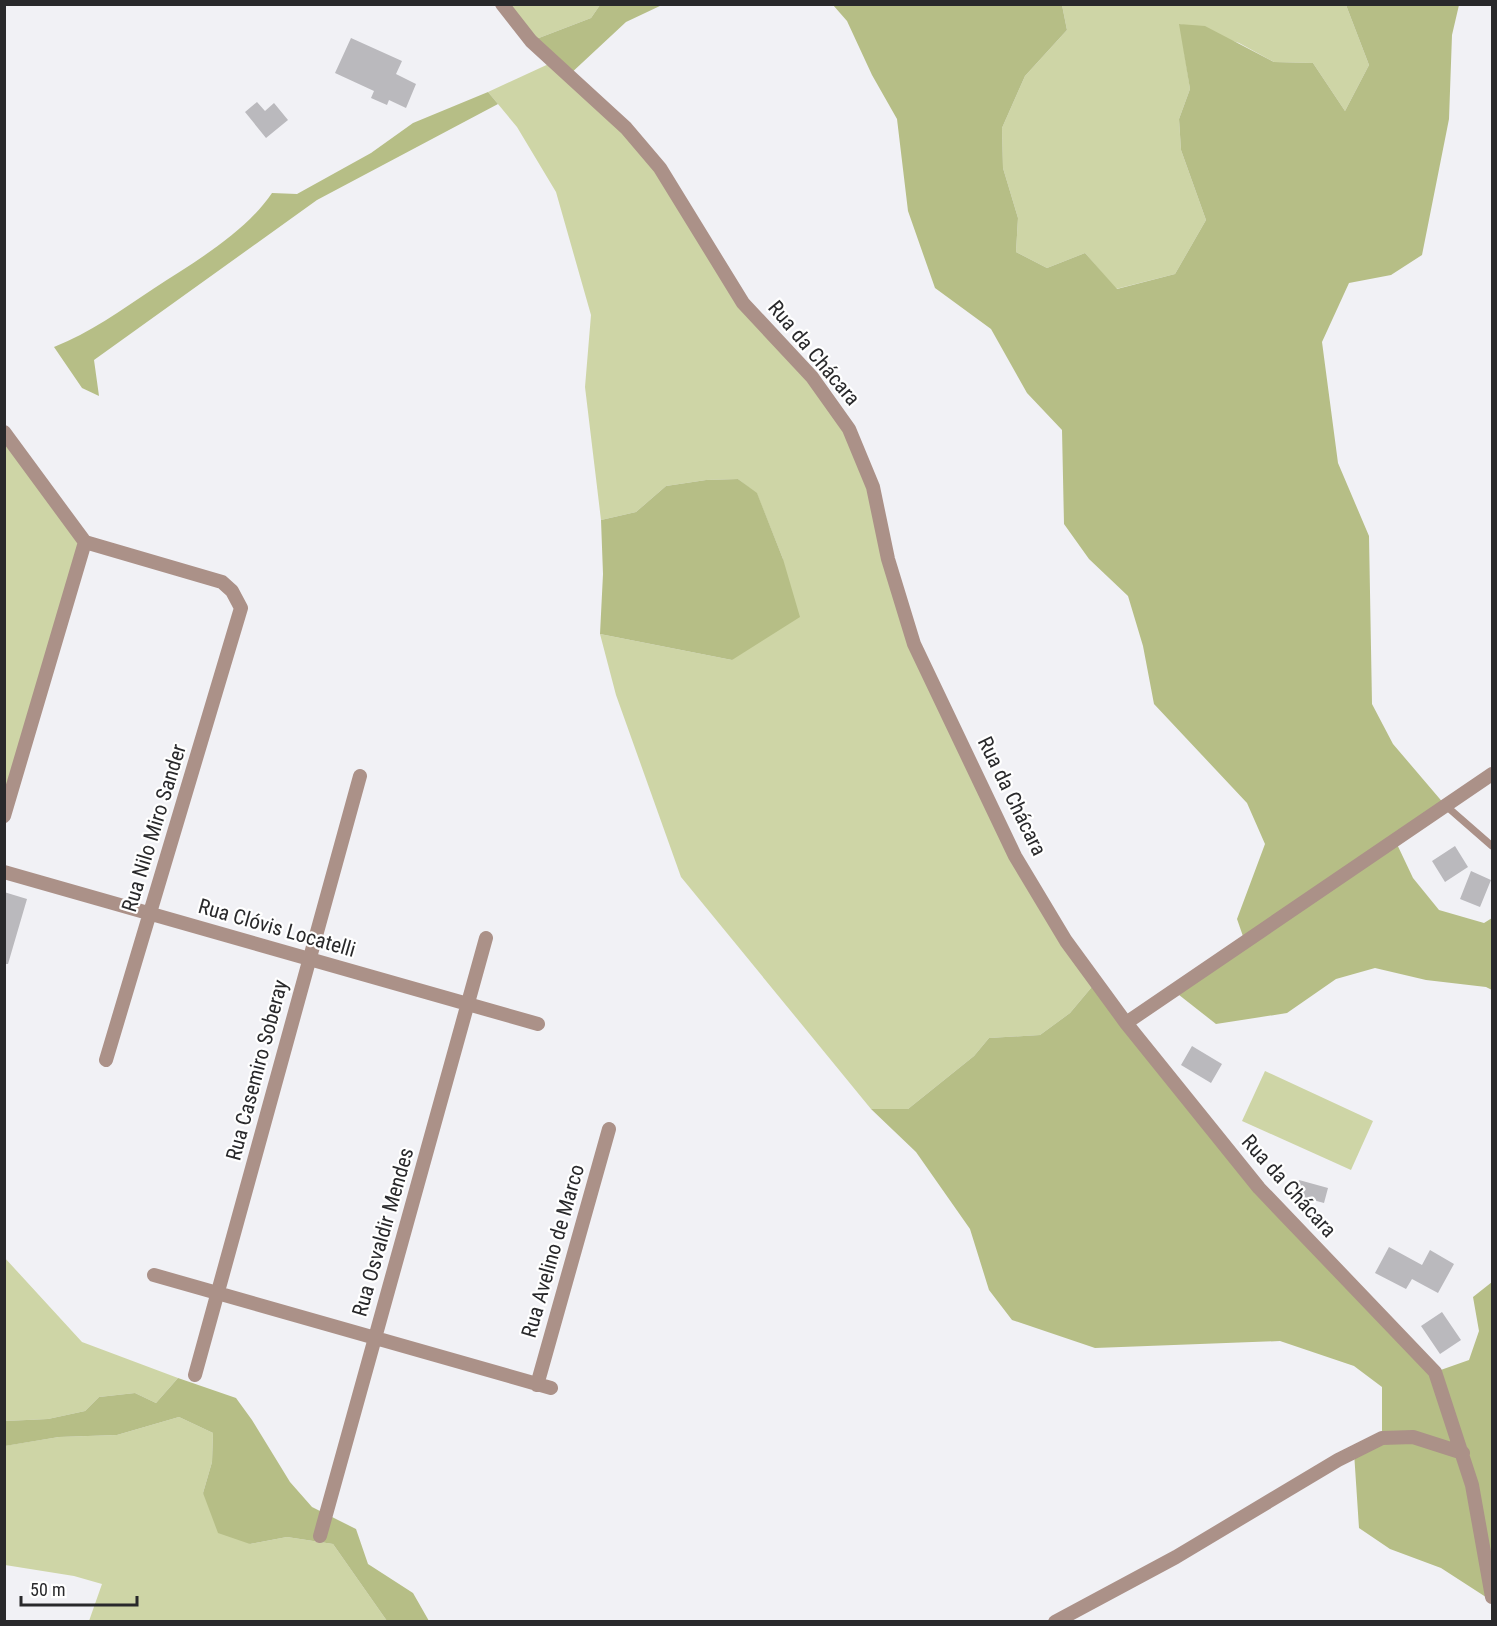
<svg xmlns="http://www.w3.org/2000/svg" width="1497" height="1626" viewBox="0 0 1497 1626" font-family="'Roboto Condensed',sans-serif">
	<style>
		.green { fill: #ced5a6 }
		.forest { fill: #b6be86 }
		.building { fill: #bab9bd }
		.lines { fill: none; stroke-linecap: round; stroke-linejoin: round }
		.lane { stroke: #ab9188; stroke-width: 7 }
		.street { stroke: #ab9188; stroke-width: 14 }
		.labels { text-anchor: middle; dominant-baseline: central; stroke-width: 4.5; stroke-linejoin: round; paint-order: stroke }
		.street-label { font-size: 21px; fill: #29292b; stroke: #fff }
	</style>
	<rect width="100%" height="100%" fill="#f1f1f5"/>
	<path class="green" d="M502,5H600L591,18L531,41Z
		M1062,5H1346L1369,65L1345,111L1313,63L1274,62L1239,43L1180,24L1190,89L1179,119L1181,150L1206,220L1175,274L1116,289L1085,253L1047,268L1016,252L1018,218L1003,168L1002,128L1025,76L1067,30Z
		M553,62L626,128L743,303L849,429L914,644L1015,856L1096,982L1070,1013L1040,1035L989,1038L974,1056L908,1109H871L681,877L616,695L600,634L732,660L783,559L757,494L738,479L706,480L666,486L636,512L601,520L585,387L591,315L556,192L517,127L488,92Z
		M5,432L85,542L5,816Z
		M1265,1071L1373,1121L1351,1170L1242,1121Z
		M4,1257L82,1342L178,1378L156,1403L135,1393L99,1397L85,1411L48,1419L5,1421Z
		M179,1417L213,1433L212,1462L203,1493L250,1544L287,1537L333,1544L387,1621H89L102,1584L74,1576L5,1565L4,1446L59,1437L117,1435Z"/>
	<path class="forest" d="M600,5H662L626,22L568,76L531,41L591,18Z
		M833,5H1062L1067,30L1025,76L1002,128L1003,168L1018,218L1016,252L1047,268L1085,253L1117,289L1175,274L1206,220L1181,150L1179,119L1190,89L1179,24L1205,26L1274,62L1313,63L1345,111L1369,65L1346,5H1459L1452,35L1449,119L1422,255L1391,275L1349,283L1322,342L1338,463L1369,536L1372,704L1393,744L1445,805L1395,840L1413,878L1439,910L1484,923L1492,918V990L1486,987L1426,980L1375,968L1336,979L1287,1013L1216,1024L1174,991L1245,942L1237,919L1265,844L1247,803L1154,704L1143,646L1128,596L1089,559L1064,524L1062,430L1027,393L991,329L935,288L908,211L897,119L872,75L847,21Z
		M488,92L498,104L317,200L94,360L99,396L82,388L54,347C90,333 121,310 153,289C194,262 244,234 272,193L297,194L371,153L413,123Z
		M738,479L757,493L783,559L800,617L732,660L600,634L603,574L601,520L636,512L666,486L706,480Z
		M1096,982L1259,1188L1435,1372L1469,1360L1479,1331L1473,1297L1492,1282V1601L1441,1568L1390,1549L1359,1528L1354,1452L1382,1438V1387L1354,1366L1280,1341L1095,1348L1012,1320L989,1290L970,1229L916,1152L871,1109H908L974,1056L989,1038L1040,1035L1070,1013Z
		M178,1378L236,1398L252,1420L290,1482L312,1507L356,1529L368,1564L413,1593L429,1621H387L333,1544L287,1537L250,1544L218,1533L203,1493L212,1462L213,1433L179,1417L117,1435L59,1437L5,1446V1421L48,1419L85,1411L99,1397L135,1393L156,1403Z"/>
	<path class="building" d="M351,38L402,61L396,74L416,84L406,108L389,100L387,105L371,98L374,91L335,73Z
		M257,102L265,111L274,103L288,120L266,138L245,112Z
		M1455,846L1468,867L1445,882L1432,861Z
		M1471,871L1491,880L1480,907L1460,899Z
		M4,892L27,899L8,964H4Z
		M1192,1046L1222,1064L1211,1083L1181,1065Z
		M1299,1180L1328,1188L1324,1203L1295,1195Z
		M1389,1247L1422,1265L1430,1250L1454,1264L1438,1293L1412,1279L1406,1289L1375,1273Z
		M1442,1312L1461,1340L1440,1354L1421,1326Z"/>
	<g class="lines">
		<path class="lane" d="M1445,805L1492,846"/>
		<path class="street" d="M502,4L531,41L626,128L660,168L743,303L812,377L849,429L873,487L888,559L914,644L1015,856L1066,941L1126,1023L1259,1188L1435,1372L1472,1485L1492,1597
			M4,432L85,542
			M85,542L222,582L232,591L241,608L106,1060
			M4,816L85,542
			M4,872L538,1024
			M1126,1023L1492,774
			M154,1275L551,1388
			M195,1375L360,776
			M537,1385L609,1129
			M320,1536L486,938
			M1055,1622L1176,1557L1338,1460L1382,1438L1413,1437L1463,1453"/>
	</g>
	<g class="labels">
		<g class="street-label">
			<text transform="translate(814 353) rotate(50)">Rua da Chácara</text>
			<text transform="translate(1012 796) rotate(64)">Rua da Chácara</text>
			<text transform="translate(154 828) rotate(-73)">Rua Nilo Miro Sander</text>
			<text transform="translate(277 928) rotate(16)">Rua Clóvis Locatelli</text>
			<text transform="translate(257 1070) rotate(-75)">Rua Casemiro Soberay</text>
			<text transform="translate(1289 1186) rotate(48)">Rua da Chácara</text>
			<text transform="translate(383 1232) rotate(-74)">Rua Osvaldir Mendes</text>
			<text transform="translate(553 1251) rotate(-74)">Rua Avelino de Marco</text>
		</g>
	</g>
	<rect width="1497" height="1626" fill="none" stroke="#29292b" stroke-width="12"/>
	<path d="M21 1596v9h116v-9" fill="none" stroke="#29292b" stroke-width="3"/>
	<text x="30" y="1596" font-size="18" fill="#29292b" stroke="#ffffff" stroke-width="4.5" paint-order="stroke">50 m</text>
</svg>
